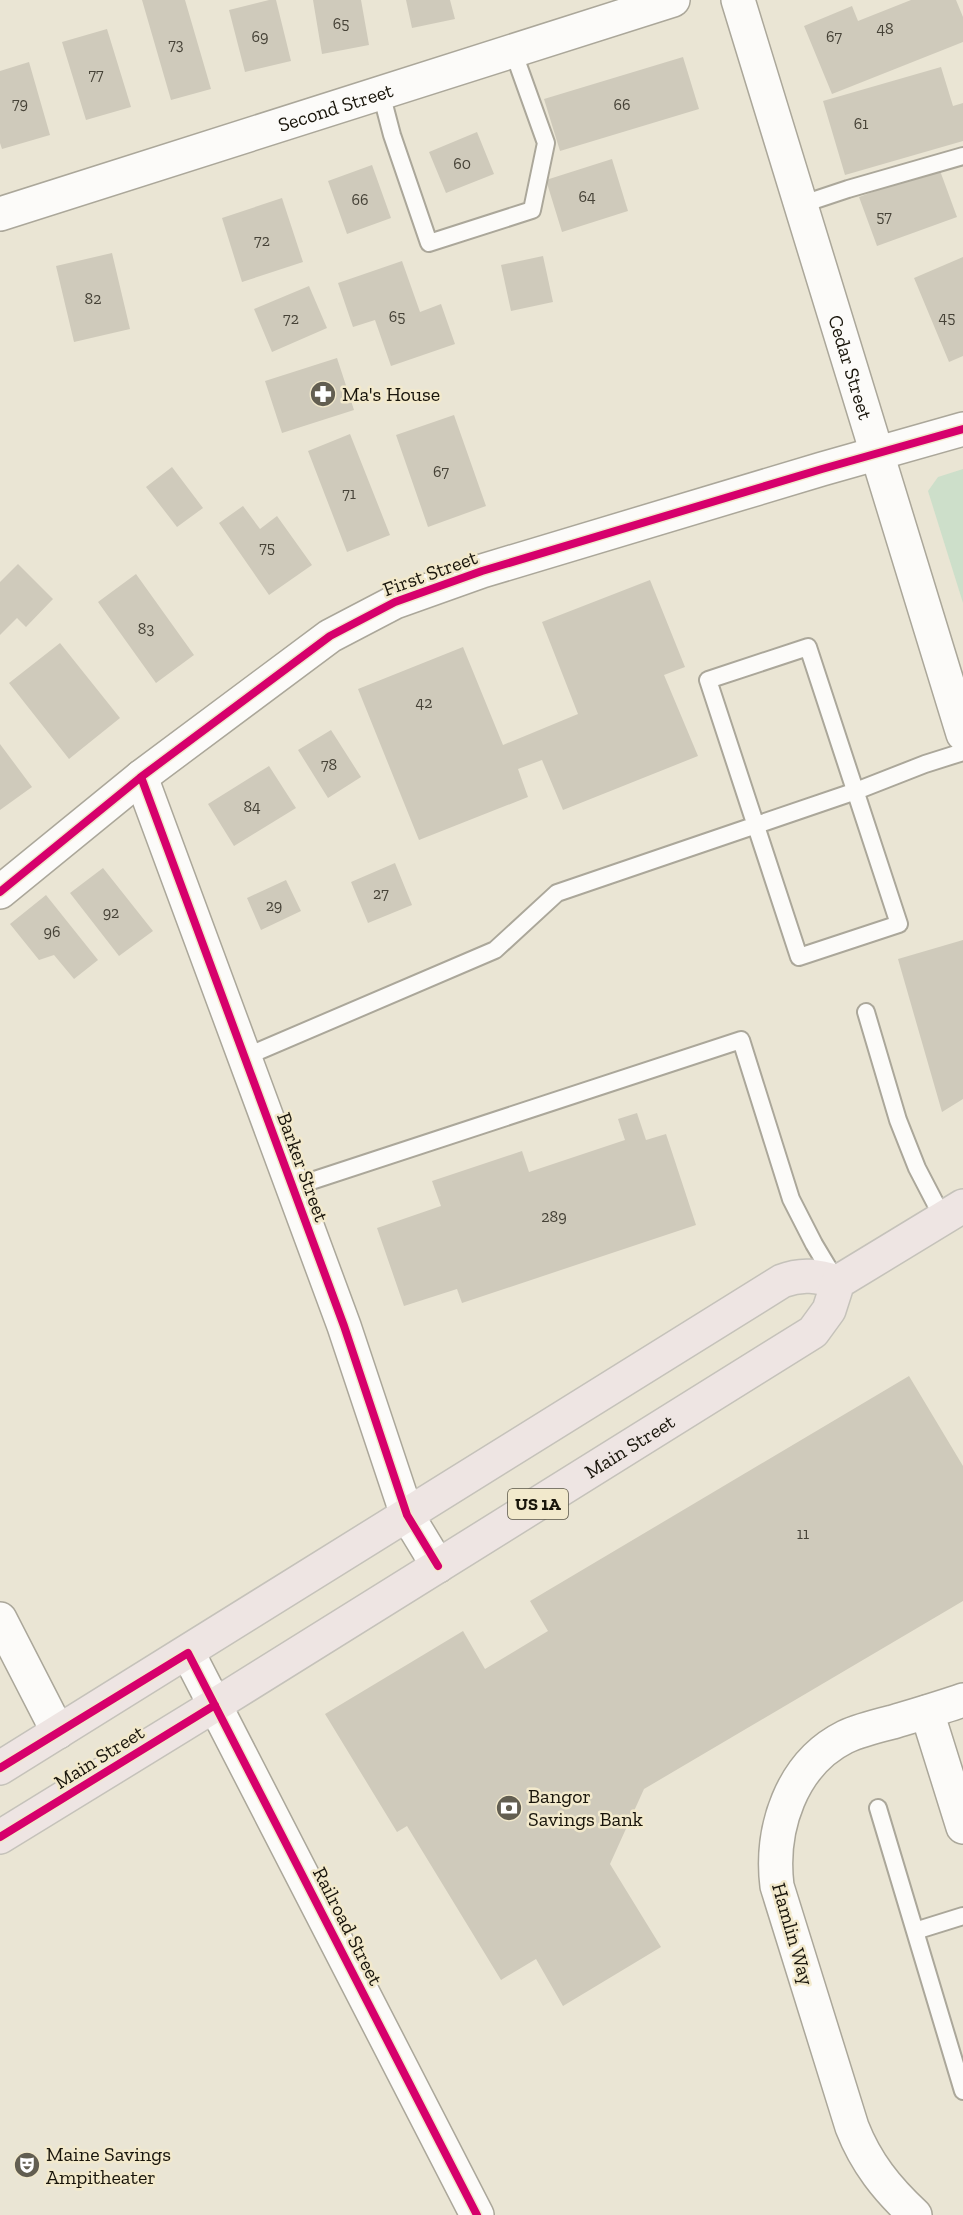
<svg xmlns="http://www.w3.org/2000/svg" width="963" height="2215" viewBox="0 0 963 2215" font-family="'Zilla Slab',serif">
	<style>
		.green { fill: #cddfca }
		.building { fill: #cfcabb }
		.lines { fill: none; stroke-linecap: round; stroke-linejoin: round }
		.service-casing { stroke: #aba79a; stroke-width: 20 }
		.minor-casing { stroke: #aba79a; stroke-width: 36 }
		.primary-casing { stroke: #c5c2ba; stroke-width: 36 }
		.service { stroke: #fcfbf9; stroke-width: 16 }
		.minor { stroke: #fcfbf9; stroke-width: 33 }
		.primary { stroke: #eee5e3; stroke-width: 33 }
		.cycleway-casing { stroke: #f2e9cc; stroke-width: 11 }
		.cycleway { stroke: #d6006c; stroke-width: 8 }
		.labels { text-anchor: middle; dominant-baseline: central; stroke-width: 5; stroke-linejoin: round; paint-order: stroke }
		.number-label { font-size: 16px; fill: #464237 }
		.shield { fill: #f2e9cc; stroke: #5a5545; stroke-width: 1.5 }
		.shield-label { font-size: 18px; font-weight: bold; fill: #19150b }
		.street-label { font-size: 20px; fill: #19150b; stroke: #f2e9cc }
		.poi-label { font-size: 20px; fill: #19150b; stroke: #f2e9cc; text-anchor: start }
	</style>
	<rect width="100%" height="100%" fill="#eae5d4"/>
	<path class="green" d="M963,469V603L928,491L938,477Z"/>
	<path class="building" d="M142,0H185L211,89L171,100Z
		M269,0H276L291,61L245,72L229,10Z
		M313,0H361L369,45L322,54Z
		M406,0H450L455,19L412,28Z
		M911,0H956L963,17V42L832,94L804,26L852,6L858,21Z
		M107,29L131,107L86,120L62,42Z
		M683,57L699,109L560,151L544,99Z
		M29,62L50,135L2,149L0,143V71Z
		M941,67L953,106L963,103V141L845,175L823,101Z
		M477,132L494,174L446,193L429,152Z
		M612,159L628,211L562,232L546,180Z
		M372,165L391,218L347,234L328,181Z
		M939,168L957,217L877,246L859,197Z
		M282,198L303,262L242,282L222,218Z
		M112,253L130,329L74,342L56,266Z
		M543,256L553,302L511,311L501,265Z
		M963,257V356L949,362L914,278Z
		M402,261L420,312L441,304L455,344L391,366L375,320L353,327L338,283Z
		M309,286L327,328L272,352L254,309Z
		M337,358L354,410L282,433L265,381Z
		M454,415L486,506L428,527L396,435Z
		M350,434L390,535L347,552L308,451Z
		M172,467L203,508L177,527L146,487Z
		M243,506L260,529L277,516L312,565L269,595L219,523Z
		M18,564L53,599L26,627L17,618L0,635V582Z
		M136,574L194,655L156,683L98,602Z
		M650,580L685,667L664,675L698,756L563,810L542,760L518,769L528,797L419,840L358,689L463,647L503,745L578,714L542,622Z
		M60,643L120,718L69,759L9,683Z
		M331,730L361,777L328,798L298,750Z
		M0,744L32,787L0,810Z
		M269,766L296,808L234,846L208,804Z
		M395,863L412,905L368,923L351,882Z
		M103,868L153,931L119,956L70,893Z
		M286,880L301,911L261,930L247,898Z
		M46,895L98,960L74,979L54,955L39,960L10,924Z
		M963,940V1099L942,1112L898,959Z
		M637,1113L646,1140L666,1134L696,1225L462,1303L457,1289L404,1306L377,1228L441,1206L432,1181L522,1151L529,1172L625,1140L618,1119Z
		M909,1376L963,1466V1601L644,1789L610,1864L661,1947L563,2006L536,1959L501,1980L407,1826L397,1832L325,1714L463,1631L485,1669L548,1631L530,1601Z"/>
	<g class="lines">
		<g class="service-casing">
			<path id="service" d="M381,93L392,135L429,243L532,210L546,143L513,51
				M800,205L848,189L963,156
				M808,647L899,924L799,957L708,680Z
				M866,1012L898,1120L917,1168L943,1218
				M245,1057L495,950L557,893L856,791L925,764L963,752
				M293,1187L741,1040L791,1199L814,1244L835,1279
				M878,1808L963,2091
				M915,1931L963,1916"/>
		</g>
		<g class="minor-casing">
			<g id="minor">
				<path id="s1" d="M738,0L963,734"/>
				<path id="s2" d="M0,214L673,0"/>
				<path d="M141,777L344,1326L407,1515L438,1566"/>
				<path d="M0,892L141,777L330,636L395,602L482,571L822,469L963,429"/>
				<path d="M0,1619L58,1732"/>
				<path d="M188,1653L477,2215"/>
				<path d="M927,1712L963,1827"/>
				<path d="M915,2215C887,2189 866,2163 852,2127L777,1886C770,1829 791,1764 845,1737C860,1730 877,1726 893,1722C916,1715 940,1708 963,1700"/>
			</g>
		</g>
		<g class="primary-casing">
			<g id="primary">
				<path d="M0,1768L782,1281C802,1273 818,1276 838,1282"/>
				<path id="s3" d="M0,1837L215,1705L813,1332L829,1310L838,1282L963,1206"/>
			</g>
		</g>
		<use href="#service" class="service"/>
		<use href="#minor" class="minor"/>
		<use href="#primary" class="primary"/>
		<g class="cycleway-casing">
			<path id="cycleway" d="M141,777L344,1326L407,1515L438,1566
				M0,892L141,777L330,636L395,602L482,571L822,469L963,429
				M0,1768L188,1653L477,2215
				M0,1837L215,1705"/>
		</g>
		<use href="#cycleway" class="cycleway"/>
	</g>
	<defs>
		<g id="pharmacy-disc" transform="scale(1.35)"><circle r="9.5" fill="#625e51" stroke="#f2e9cc"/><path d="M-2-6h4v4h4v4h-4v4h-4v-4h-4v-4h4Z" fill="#fff"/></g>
		<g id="bank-disc" transform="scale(1.35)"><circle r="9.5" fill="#625e51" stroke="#f2e9cc"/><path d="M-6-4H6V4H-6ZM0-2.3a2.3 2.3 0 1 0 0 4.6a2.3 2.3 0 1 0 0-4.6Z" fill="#fff"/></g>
		<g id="theatre-disc" transform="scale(1.35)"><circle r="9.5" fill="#625e51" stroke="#f2e9cc"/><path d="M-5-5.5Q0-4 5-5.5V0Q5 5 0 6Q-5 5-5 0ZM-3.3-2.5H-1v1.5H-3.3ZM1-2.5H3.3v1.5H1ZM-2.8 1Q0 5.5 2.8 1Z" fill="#fff"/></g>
	</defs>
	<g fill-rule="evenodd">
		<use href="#pharmacy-disc" x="323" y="394"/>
		<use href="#bank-disc" x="509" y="1808"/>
		<use href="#theatre-disc" x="27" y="2165"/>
	</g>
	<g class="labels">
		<g class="number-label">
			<text x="341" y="23">65</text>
			<text x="885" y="28">48</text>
			<text x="260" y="36">69</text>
			<text x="834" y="36">67</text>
			<text x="176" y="44">73</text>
			<text x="96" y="74">77</text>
			<text x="20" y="103">79</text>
			<text x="622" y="104">66</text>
			<text x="861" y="123">61</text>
			<text x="462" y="163">60</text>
			<text x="587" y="196">64</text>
			<text x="360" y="199">66</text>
			<text x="884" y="216">57</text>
			<text x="262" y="240">72</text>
			<text x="93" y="298">82</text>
			<text x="397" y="316">65</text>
			<text x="947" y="317">45</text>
			<text x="291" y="318">72</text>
			<text x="441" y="471">67</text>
			<text x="349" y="493">71</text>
			<text x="267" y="547">75</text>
			<text x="146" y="628">83</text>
			<text x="424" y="702">42</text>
			<text x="329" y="764">78</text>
			<text x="252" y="806">84</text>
			<text x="381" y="893">27</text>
			<text x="274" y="905">29</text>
			<text x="111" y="912">92</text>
			<text x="52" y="931">96</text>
			<text x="554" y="1216">289</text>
			<text x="803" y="1533">11</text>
		</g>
		<rect class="shield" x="508" y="1489" width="60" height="30" rx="4.5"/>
		<g class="shield-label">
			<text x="538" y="1504">US 1A</text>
		</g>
		<g class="street-label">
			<text stroke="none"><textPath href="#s2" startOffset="352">Second Street</textPath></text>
			<text stroke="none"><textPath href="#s1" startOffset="384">Cedar Street</textPath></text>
			<text transform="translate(430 573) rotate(-20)">First Street</text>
			<text transform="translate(303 1167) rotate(70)">Barker Street</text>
			<text stroke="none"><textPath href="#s3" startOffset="741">Main Street</textPath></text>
			<text transform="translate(99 1757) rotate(-32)">Main Street</text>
			<text transform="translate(348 1926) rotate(63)">Railroad Street</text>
			<text transform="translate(793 1934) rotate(74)">Hamlin Way</text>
		</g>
		<g class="poi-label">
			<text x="342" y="394">Ma's House</text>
			<text x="528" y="1796">Bangor<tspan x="528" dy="23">Savings Bank</tspan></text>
			<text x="46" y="2154">Maine Savings<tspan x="46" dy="23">Ampitheater</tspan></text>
		</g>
	</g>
</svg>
